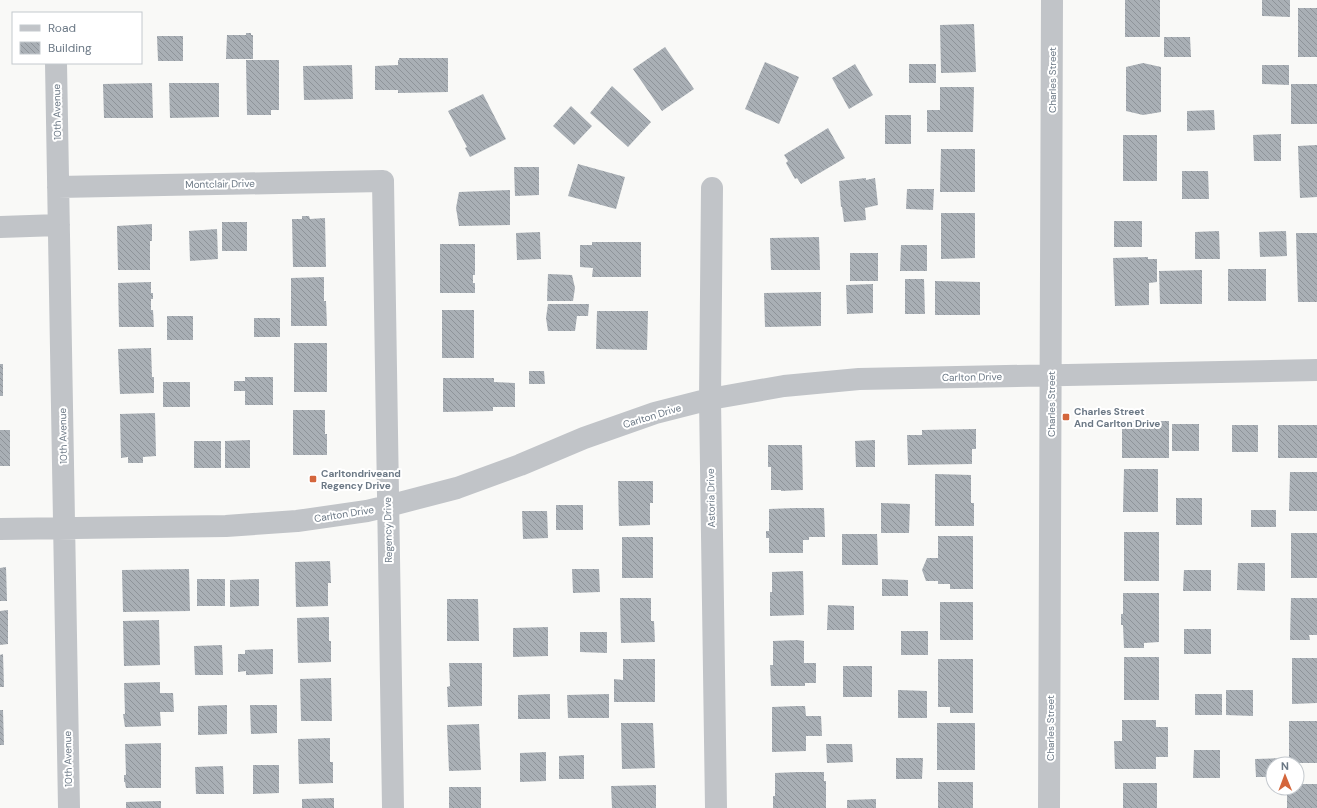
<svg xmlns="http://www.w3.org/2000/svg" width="1317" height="808" viewBox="0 0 1317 808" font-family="'DM Sans',sans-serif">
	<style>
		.building { fill: url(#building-back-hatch) }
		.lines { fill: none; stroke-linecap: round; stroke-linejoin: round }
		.minor { stroke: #c1c4c8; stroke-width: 22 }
		.poi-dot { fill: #d4663c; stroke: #fff; stroke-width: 1.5 }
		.labels { text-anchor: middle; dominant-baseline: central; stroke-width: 4; stroke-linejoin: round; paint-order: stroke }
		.street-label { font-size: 10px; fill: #6b7885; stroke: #fff }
		.poi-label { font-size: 10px; font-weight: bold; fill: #6b7885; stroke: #fff; text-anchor: start }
	</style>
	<defs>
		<pattern id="building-back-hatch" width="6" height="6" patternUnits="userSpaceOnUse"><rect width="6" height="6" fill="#a9afb5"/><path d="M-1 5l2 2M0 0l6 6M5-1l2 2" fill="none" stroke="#8e9399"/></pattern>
	</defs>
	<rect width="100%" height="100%" fill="#f9f9f7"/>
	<path class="building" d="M1125,0H1160V37H1125Z
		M1262,0H1290V17L1262,16Z
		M1298,8H1317V57H1298Z
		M974,24L976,72L941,73L940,25Z
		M246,33H251V35H253V59H226L227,35H246Z
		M157,36H183V61H158Z
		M1164,37H1190L1191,57H1164Z
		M665,47L694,89L662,111L633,69Z
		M399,58H448V92L398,93V90H375V66L398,65V60H399Z
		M246,60H279V110H271V115H247Z
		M765,62L799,77L779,124L745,109Z
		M1143,63L1161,67V112L1143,115L1126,111V67Z
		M855,64L873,95L849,109L832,78Z
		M909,64H936V83H909Z
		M352,65L353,99L304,100L303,66Z
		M1262,65H1289V85L1262,84Z
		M152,83L153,118H104L103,84Z
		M169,83H219V117L170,118Z
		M1291,84H1317V124H1291Z
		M612,86L651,122L628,147L590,113Z
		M940,87H974L973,132H927V110H940Z
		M483,94L506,139L470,157L465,148L467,147L448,111Z
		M571,106L592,126L574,145L553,126Z
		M1214,110L1215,130L1187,131V111Z
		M885,115H911V144H885Z
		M828,128L845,158L801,184L797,178L795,179L786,163L788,161L784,155Z
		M1281,134V161H1254L1253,135Z
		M1123,135H1157V181H1123Z
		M1317,145V197L1300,198L1298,146Z
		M941,149H975V192H940Z
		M578,164L625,177L616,209L568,196Z
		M514,167H539V195L515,196Z
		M1182,171H1208L1209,199H1182Z
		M866,178V180L875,178L878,205L865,208L866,220L844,222L842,207H841L839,181Z
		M907,189H934L933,210L906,209Z
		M510,190V225L459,226L456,208L459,192Z
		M941,213H975V258L941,259Z
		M302,216H309L310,219L325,218L326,267H293L292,219H302Z
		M1114,221H1142V247H1114Z
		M222,222H247V251H222Z
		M152,224V241H150V270H118L117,226Z
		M217,229L218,259L190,261L189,231Z
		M1219,231L1220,259H1195V232Z
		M1286,231L1287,256L1260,257L1259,232Z
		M540,232L541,259L517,260L516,233Z
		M1296,233H1317V302H1298Z
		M819,237L820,270H771L770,238Z
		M592,242H641V277H592L593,268L580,267V245H592Z
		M440,244H475V275H473V283H475V293H440Z
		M901,245H927V271H900Z
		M850,253H878V281H850Z
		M1148,257V259H1157V282L1149,283V305L1115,306L1113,258Z
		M1228,269H1266V301H1228Z
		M1202,270V304H1160L1159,271Z
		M548,274L572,275L575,288L573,301H547Z
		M324,277V301H326L327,326H291V278Z
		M905,279H924L925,314H905Z
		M935,281L980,282V315H935Z
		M151,282V293H153V299H151V310H153L154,327H119L118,283Z
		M873,284V313L847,314L846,285Z
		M821,292V326L765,327L764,293Z
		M548,304H589L588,316H577L575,331H548L546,318Z
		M442,310H474V358H442Z
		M597,311H648L647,350L596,349Z
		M167,316H193V340H167Z
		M254,318H280V337H254Z
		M294,343H327V392H294Z
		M151,348L152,377H154V393L120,394L118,349Z
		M0,364H3V396H0Z
		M529,371H544L545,384H529Z
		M245,377H273V405H245V391H234V381H245Z
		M443,378H494V382L515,383V407H493V411L443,412Z
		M163,382H190V407H163Z
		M293,410H325V434H327V455H293Z
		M155,413L156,456L143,457V463H128V457L121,458L120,414Z
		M1122,421H1169V458H1122Z
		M1172,424H1199V451H1172Z
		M1232,425H1258V452H1232Z
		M1278,425H1317V458H1278Z
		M976,429V449H972V464L908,465L907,435H922V430Z
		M0,430H10V466H0Z
		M250,440V468H225V441Z
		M875,440V467H856L855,441Z
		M194,441H221V468H194Z
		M768,445H802L803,490L781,491V490H771V467H768Z
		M1124,469H1158V512H1123Z
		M1290,472H1317V511H1289Z
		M935,474L971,475V503H974V526H935Z
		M618,481H653V503H650V525L619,526Z
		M1176,498H1202V525H1176Z
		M881,503L910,504L909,533H881Z
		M556,505H583V530H556Z
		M795,508H824L825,537H809V540H803V553H769V538H766V531H769V509Z
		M1251,510H1276V527H1251Z
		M522,511H547L548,538L523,539Z
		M1124,532H1159V581H1124Z
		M1291,533H1317V578H1291Z
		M842,534H877L878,565H842Z
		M938,536H973V589H950V584H938V581H926L922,570L927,558H938Z
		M622,537H653V578H622Z
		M330,561L331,583H328V606L296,607L295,562Z
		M1238,563H1265V591L1237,590Z
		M6,567L7,601H0V568Z
		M189,569L190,611L123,612L122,570Z
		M572,569H599L600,592L573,593Z
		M1184,570H1211V591H1183Z
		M803,571L804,615L770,616V592H772V572Z
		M197,579H225V606H197Z
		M259,579V606L230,607V580Z
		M882,579L908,580V596H882Z
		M1123,593H1159V642L1144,643V648H1124L1123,625H1121V614H1123Z
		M620,598H651V621H654L655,642L621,643Z
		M1291,598H1317V635H1309L1310,640H1290Z
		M447,599H478L479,641H447Z
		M940,602H973V640H940Z
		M828,605L854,606V630H827Z
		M8,610V644L0,645V611Z
		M329,617V641H331V662L298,663L297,618Z
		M159,620L160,665L124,666L123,621Z
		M548,627V656L513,657V628Z
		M1184,629H1211V654H1184Z
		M901,631H928V655H901Z
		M580,632H607V653L580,652Z
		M797,640L804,641V663H816V683H805V686H771L770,665H773V641Z
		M222,645L223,675H195L194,646Z
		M273,649V674L246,675V671L238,672V654H245V650Z
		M3,654L4,687H0V655Z
		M1124,657H1159V700H1124Z
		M1292,658H1317V703L1292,704Z
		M623,659H655V702H614V679L623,680Z
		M938,659H973V713H950V707H938Z
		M449,663H482V706L448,707L447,687L450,686Z
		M843,666H872V697H843Z
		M331,678L332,721H301L300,679Z
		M160,682V693H173L174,712H160L161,726L125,727L123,714H125L124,683Z
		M898,690L927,691V718H898Z
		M1226,690H1253V716L1226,715Z
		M550,694V719H518V695Z
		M609,694V718H568L567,695Z
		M1195,694H1222V715H1195Z
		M227,705V734L198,735V706Z
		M250,705H277V733L251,734Z
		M797,706H805L806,716H821L822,736H806V751L772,752V707Z
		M0,710H3L4,745H0Z
		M1122,720H1156V727H1168V757H1156V769H1115L1114,741H1122Z
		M1289,721H1317V763H1289Z
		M621,723H653L655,768L622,769Z
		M937,723H975V770H937Z
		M479,724L481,770L449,771L447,725Z
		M330,738V762H333V783L299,784L298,739Z
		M161,743V788H126L125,782H124V775H126L125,744Z
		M826,744H852L853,762L827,763Z
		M1194,750H1220V778H1193Z
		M546,752V781L520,782V753Z
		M584,755V779H559V756Z
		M896,758H923L922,779H896Z
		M1283,758V764H1273V777H1256L1255,759Z
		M253,765H279V793L253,794Z
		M223,766L224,794H196L195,767Z
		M798,772H824V781H826V808H773V796H775V773Z
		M938,782H973V808H938Z
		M1123,783H1157V808H1123Z
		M1297,784H1317V808H1287V788H1297Z
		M656,785V808H612L611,786Z
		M449,787H481V808H449Z
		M334,798V808H302V799Z
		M876,799V808H847V800Z
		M161,801V808H126V802Z"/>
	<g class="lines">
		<path class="minor" d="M56,63L69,808
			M58,187L383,181L393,808
			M712,188L710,399L716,808
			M0,227L59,225
			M0,529L226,526L297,521L367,511L388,506L457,488L520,465L584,438L655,413L710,399L784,386L859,379L1317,370
			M1049,808L1052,0"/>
	</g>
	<g class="poi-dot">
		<rect x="1062" y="413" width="8" height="8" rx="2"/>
		<rect x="309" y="475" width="8" height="8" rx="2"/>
	</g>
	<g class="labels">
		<g class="street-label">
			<text transform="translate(1052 80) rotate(-90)">Charles Street</text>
			<text transform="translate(57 112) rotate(-91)">10th Avenue</text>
			<text transform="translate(220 184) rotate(-1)">Montclair Drive</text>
			<text transform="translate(972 377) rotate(-1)">Carlton Drive</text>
			<text transform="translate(1051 404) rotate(-90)">Charles Street</text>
			<text transform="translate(652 416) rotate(-17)">Carlton Drive</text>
			<text transform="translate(63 436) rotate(-91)">10th Avenue</text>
			<text transform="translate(711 498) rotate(-91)">Astoria Drive</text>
			<text transform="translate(344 514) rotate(-9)">Carlton Drive</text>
			<text transform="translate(388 530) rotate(-91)">Regency Drive</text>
			<text transform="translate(1050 728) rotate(-90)">Charles Street</text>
			<text transform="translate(68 759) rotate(-91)">10th Avenue</text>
		</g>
		<g class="poi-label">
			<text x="1074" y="411">Charles Street<tspan x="1074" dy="12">And Carlton Drive</tspan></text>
			<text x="321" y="473">Carltondriveand<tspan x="321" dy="12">Regency Drive</tspan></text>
		</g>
	</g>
	<rect x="12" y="12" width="130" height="52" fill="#ffffff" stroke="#c4c9ce"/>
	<rect x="20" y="25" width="20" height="6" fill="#c1c4c8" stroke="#c4c9ce"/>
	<text x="48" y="32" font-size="12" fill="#6b7885">Road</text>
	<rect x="20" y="42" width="20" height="12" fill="url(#building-back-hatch)" stroke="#c4c9ce"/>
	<text x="48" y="52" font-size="12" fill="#6b7885">Building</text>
	<g transform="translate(1285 776) rotate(359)"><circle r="19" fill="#ffffff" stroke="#c4c9ce"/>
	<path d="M0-3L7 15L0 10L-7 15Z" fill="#d4663c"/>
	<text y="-6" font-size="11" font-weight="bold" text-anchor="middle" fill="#6b7885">N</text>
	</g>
</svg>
